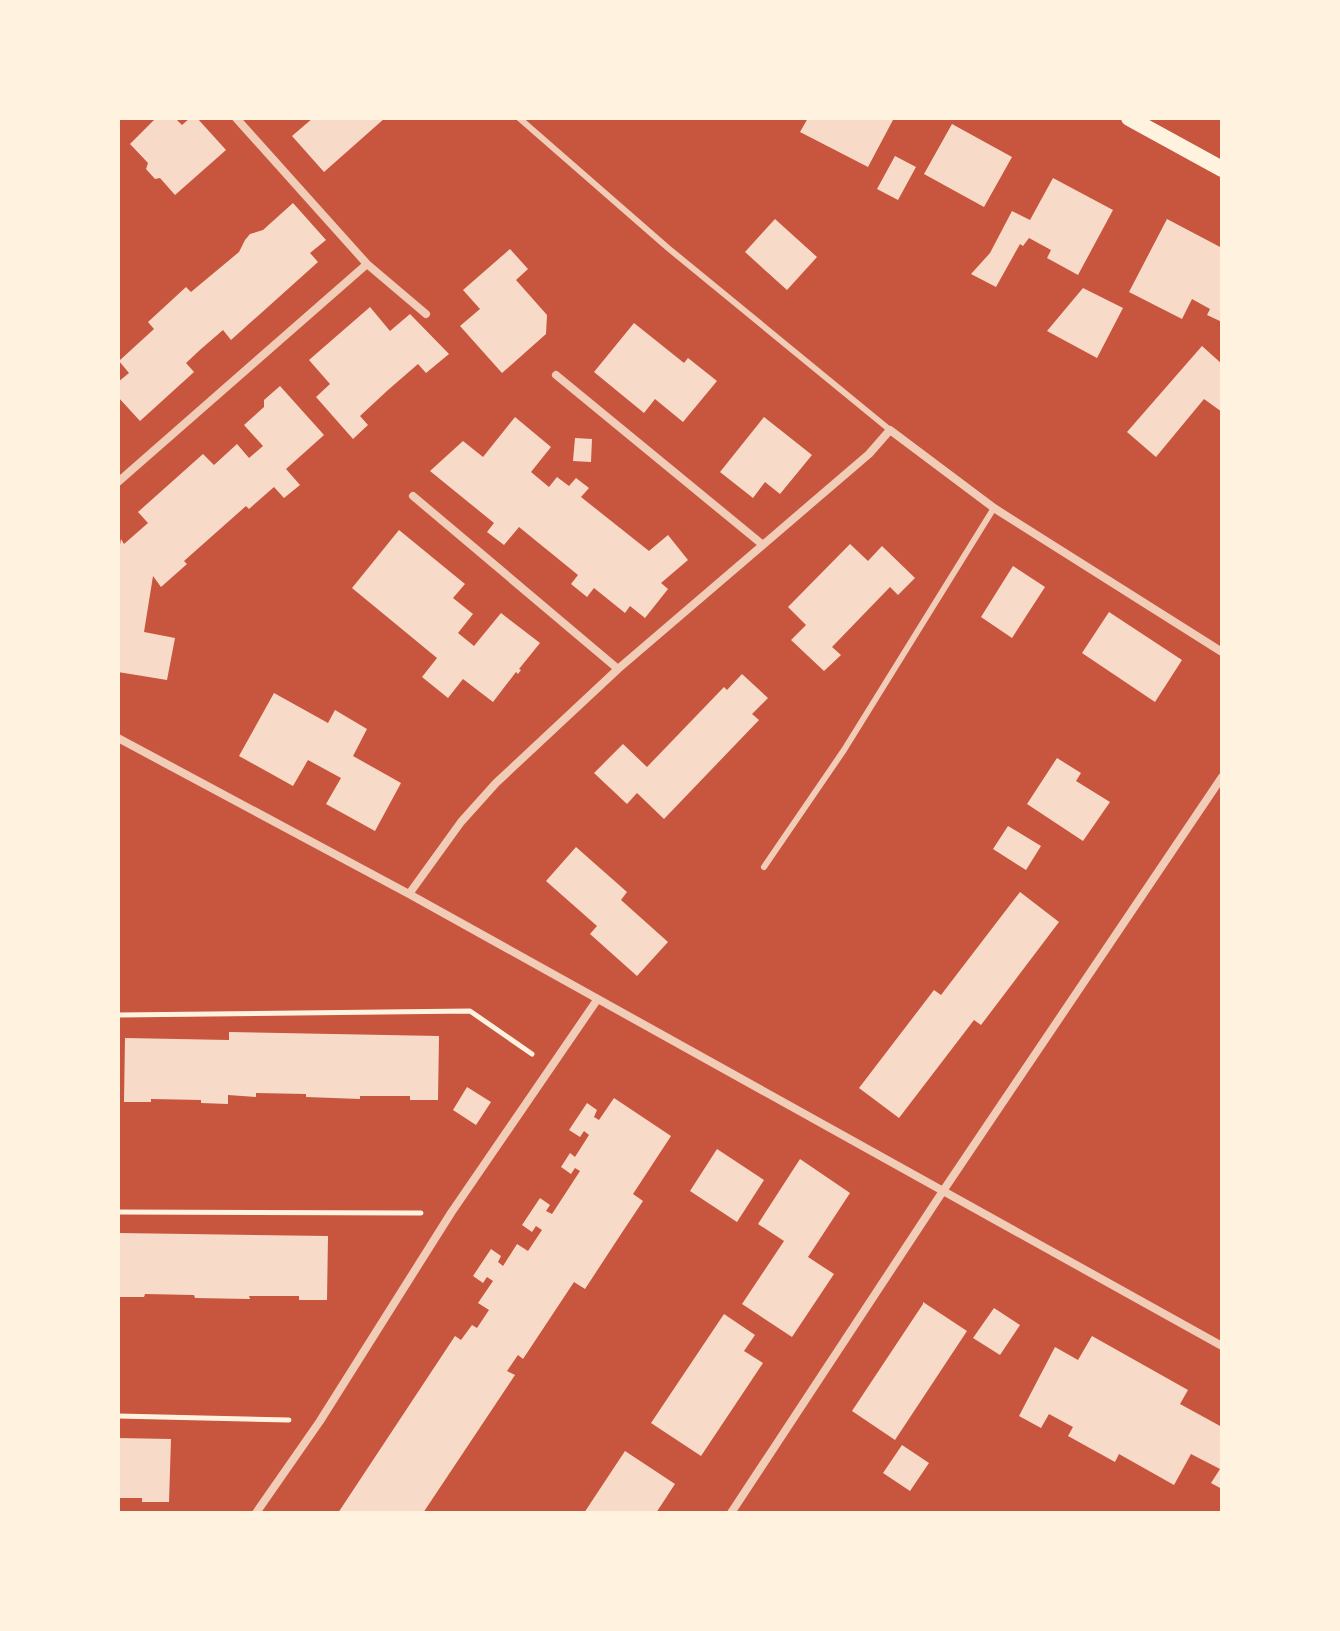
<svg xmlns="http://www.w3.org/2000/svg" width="1340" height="1631" viewBox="0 0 1340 1631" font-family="Georgia,serif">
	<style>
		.building { fill: #f7dbc8 }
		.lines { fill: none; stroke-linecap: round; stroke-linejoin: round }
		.path { stroke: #fff3e0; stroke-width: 5 }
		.service { stroke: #f1ccb7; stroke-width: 6 }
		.minor { stroke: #f1ccb7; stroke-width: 8 }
		.secondary { stroke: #fff3e0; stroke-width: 16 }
	</style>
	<rect width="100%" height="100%" fill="#c8553d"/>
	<path class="building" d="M156,118H175L182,125L190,118H197L226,150L175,195L160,178L155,179L146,169L148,163L130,144Z
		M313,118H385L324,172L292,136Z
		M808,118H894L868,167L800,132Z
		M952,124L1012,157L984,207L924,174Z
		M895,156L916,167L898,200L877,189Z
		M1053,178L1113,210L1078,275L1047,258L1051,250L1029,238L1023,246L1020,244L996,287L971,274L990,253L1012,211L1030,220Z
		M293,203L326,240L310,253L318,262L231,340L223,330L201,349L186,363L194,372L140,421L118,397V382L129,373L119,361L154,329L148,322L186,287L191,292L239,252L245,240L250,234L263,230Z
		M775,219L817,257L787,290L745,252Z
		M1167,219L1222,248V322L1207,315L1210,309L1192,299L1182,319L1129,292Z
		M510,249L528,269L516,280L547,315L546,334L502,373L460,326L480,309L463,290Z
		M1083,288L1123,308L1097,358L1047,331Z
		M370,307L390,331L410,314L449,354L426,373L418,364L388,390L360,416L368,425L353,439L316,397L330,384L309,360Z
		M634,323L684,363L688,358L717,381L683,422L655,399L644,413L594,372Z
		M1202,346L1222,364V412L1204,399L1156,457L1127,432Z
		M280,386L324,435L286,469L300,485L284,498L274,487L249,509L246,506L184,561L187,564L161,587L153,576L144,632L175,638L167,680L118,672V556L121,539L124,544L148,523L138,512L203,454L214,465L237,444L249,458L263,446L244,425L264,407V400Z
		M515,417L551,447L531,472L549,487L557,477L569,486L576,478L589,488L581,497L649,551L668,535L688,560L661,583L668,589L645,618L630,606L625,613L594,588L587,597L571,584L578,575L519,527L504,545L487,532L494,523L430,471L463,441L483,457Z
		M764,417L812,455L780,494L765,482L753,498L720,472Z
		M575,438L592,439L591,462L573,461Z
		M399,530L465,584L453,598L473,614L458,633L474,646L501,613L540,643L519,669L521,670L518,674L516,672L493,702L463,679L448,698L422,677L437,658L352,588Z
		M850,544L868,561L882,546L915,578L898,595L890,587L832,647L841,655L824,671L791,640L806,625L788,607Z
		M1013,566L1045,587L1012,638L981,617Z
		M1109,612L1182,660L1155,702L1082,653Z
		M742,674L768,698L752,714L759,720L664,819L637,793L627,804L594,773L623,744L647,767L724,687L727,690Z
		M274,693L328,723L335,710L367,729L353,756L401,783L375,831L326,804L341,778L308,760L293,786L239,756Z
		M1057,758L1081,773L1076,781L1110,802L1083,841L1027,804Z
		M1008,826L1041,846L1026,870L993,849Z
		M576,847L627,892L621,900L668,942L637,976L590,934L597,926L546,881Z
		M1020,892L1059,922L981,1025L974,1020L899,1118L859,1088L934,990L941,995Z
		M229,1032L439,1036L438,1100H410V1096H360V1099L306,1097V1094L256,1093V1097L228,1095V1104L201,1103V1100L151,1099V1102H124L125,1038L229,1040Z
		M467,1087L491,1102L476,1125L453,1110Z
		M614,1098L671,1136L633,1194L643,1201L623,1231L585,1289L574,1282L523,1359L518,1355L507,1371L515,1375L423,1513H338L455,1336L461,1340L472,1325L477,1328L489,1310L478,1303L493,1281L487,1277L483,1283L473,1276L491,1249L501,1256L498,1262L503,1266L517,1244L528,1251L542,1230L536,1226L532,1232L522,1225L540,1198L550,1205L546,1211L552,1214L580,1171L575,1168L571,1174L561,1167L570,1153L575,1157L589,1135L584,1131L580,1137L569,1130L587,1103L597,1110L594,1117L599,1120Z
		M717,1149L764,1180L737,1222L690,1191Z
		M800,1159L850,1193L808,1257L834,1274L792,1337L742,1304L784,1241L758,1224Z
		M119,1233L328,1236L327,1300H299V1296H249L250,1299L195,1298L194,1295L145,1294L144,1297H118Z
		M923,1302L967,1331L895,1440L852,1411L923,1304Z
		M994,1308L1020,1325L1000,1355L973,1338Z
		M724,1314L755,1335L744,1351L763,1363L701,1456L651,1423Z
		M1092,1336L1188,1390L1180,1404L1222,1427V1489L1211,1483L1220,1469L1191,1454L1174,1485L1119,1454L1115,1462L1068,1436L1073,1427L1049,1414L1041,1428L1019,1416L1055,1347L1078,1360Z
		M118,1438L171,1439L169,1502H142V1498H118Z
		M902,1445L929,1463L910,1491L883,1473Z
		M625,1451L675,1484L656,1513H584Z"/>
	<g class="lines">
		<path class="path" d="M119,1015L470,1011L532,1054
			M118,1212L421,1213
			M118,1416L289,1420"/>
		<path class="service" d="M519,118L668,248L890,430
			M764,867L844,750L994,508"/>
		<path class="minor" d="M236,118L367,264L426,314
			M556,375L763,545
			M118,482L367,264
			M413,496L618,669
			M118,738L409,894L1222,1346
			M409,894L461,822L496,783L618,669L869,454L890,430L994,508L1222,652
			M256,1513L320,1421L451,1213L597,1000
			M731,1513L943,1191L1222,777"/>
		<path class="secondary" d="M1129,118L1222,169"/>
	</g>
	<rect width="1340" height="1631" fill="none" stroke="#fff3e0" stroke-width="240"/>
</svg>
